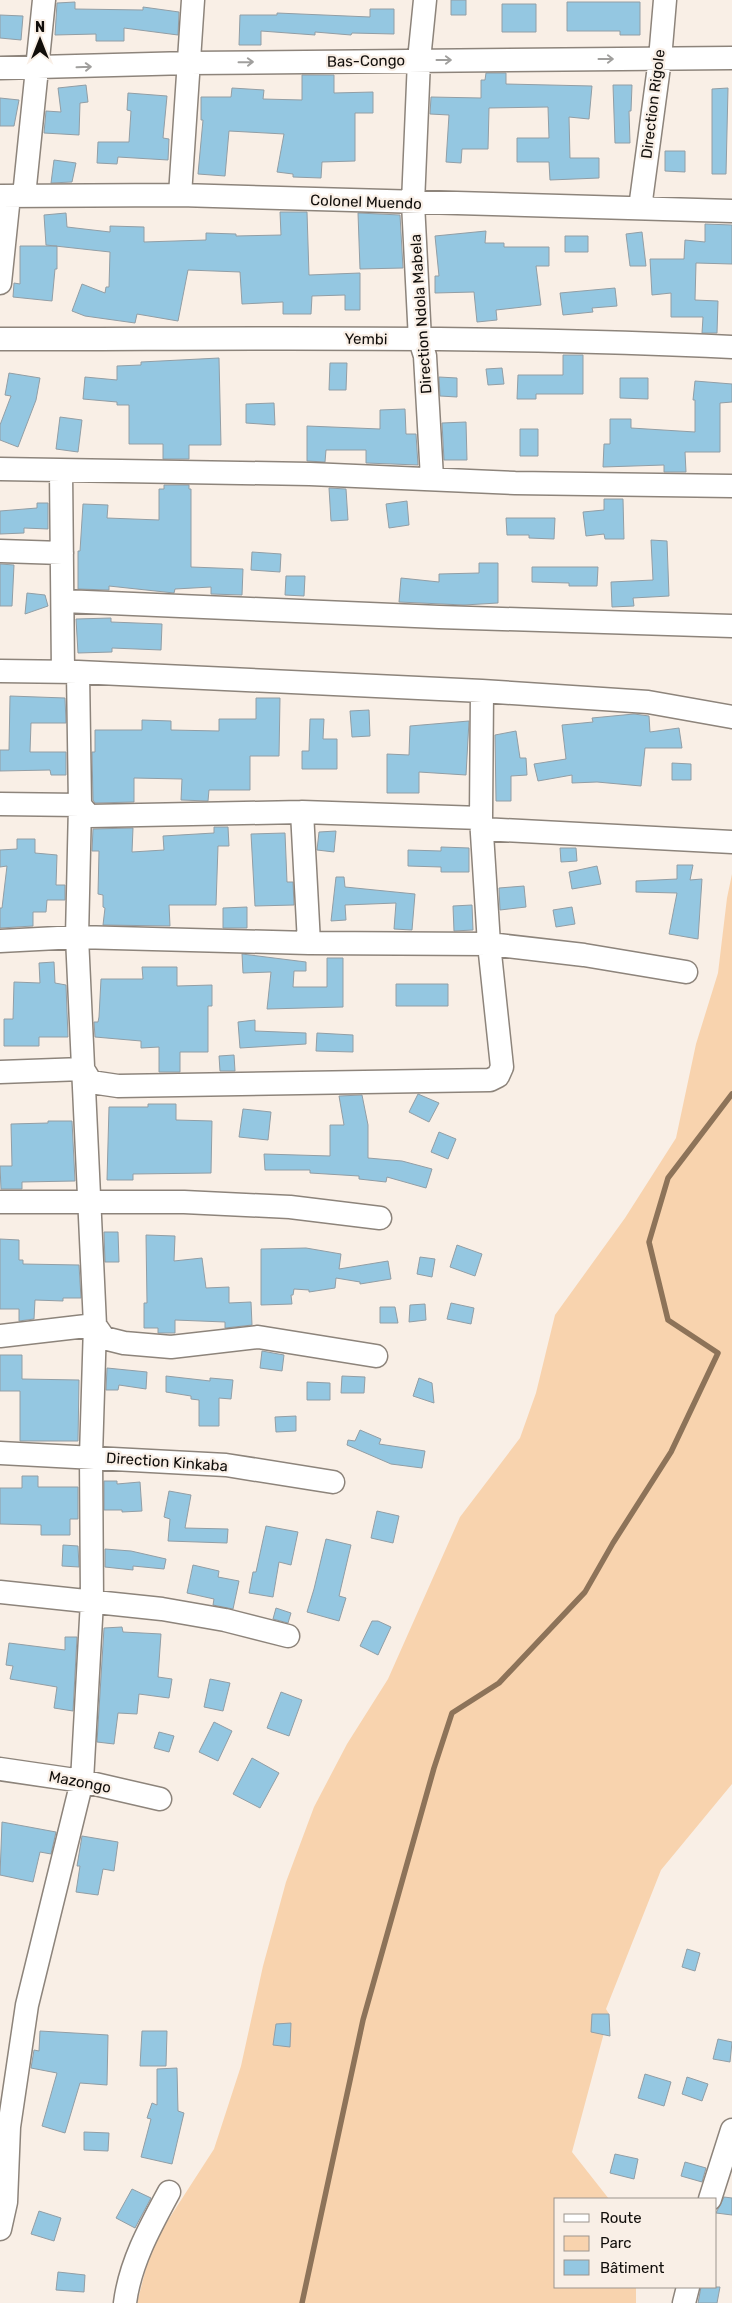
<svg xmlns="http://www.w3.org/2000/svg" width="732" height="2303" viewBox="0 0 732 2303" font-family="Rubik,sans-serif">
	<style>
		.green { fill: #f8d3ae }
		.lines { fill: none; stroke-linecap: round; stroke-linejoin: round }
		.stream { stroke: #8d7359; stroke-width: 5.5 }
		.building { fill: #94c7e1; stroke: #929ea5 }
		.minor-casing { stroke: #8d847b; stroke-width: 25 }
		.minor { stroke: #fff; stroke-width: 22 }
		.oneway { stroke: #a09f9d }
		.labels { text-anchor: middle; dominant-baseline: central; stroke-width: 4.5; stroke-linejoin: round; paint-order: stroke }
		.street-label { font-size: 15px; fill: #110e0b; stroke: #f9efe6 }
	</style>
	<rect width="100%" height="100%" fill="#f9efe6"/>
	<path class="green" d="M732,874V1784L661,1870L606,2009L609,2014L572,2152L609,2199H556V2287H636V2303H137L152,2245L214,2149L241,2066L263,1966L286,1882L314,1807L347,1744L388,1679L460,1517L520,1438L536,1393L555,1315L625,1218L676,1138L696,1044L718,973L727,898Z"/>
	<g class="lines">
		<path class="stream" d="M302,2303L363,2020L434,1768L452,1713L499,1683L585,1592L613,1543L671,1452L718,1353L668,1320L649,1242L668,1178L732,1094"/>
	</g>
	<path class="building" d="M451,0H466V15H451Z
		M75,2V9L143,10V7L179,12L178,35L124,28V41H96V34L55,35L57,3Z
		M567,2H640V35H620V31H567Z
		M502,4H536V32H502Z
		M370,9H394V34L352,33L351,35L315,32V35L261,31V45H239L240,15H277V13L370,17Z
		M0,15L23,16L21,40L0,38Z
		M486,73H506V84L592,86L589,119L569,117L570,158H599V178L550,180L549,162H517V138H549L548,107L489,108L488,149H462L461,163L446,162L449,115L430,114L431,97L481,98V80H485Z
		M302,75H334V93L373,92V113H355V161L322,162L321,178L293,177V174L277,172L284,134L229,131L225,176L198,174L203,120H201V97H231L232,88L264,90L263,99L302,100Z
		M86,85L88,102L80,103L79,135L44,133L46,111L61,112L58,88Z
		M613,85H632L631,111H629L630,143H615Z
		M728,88L726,174H712V89Z
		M128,93L167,96L163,138L169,139L168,160L118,157L117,164L97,163L98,142H129L131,111L127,110Z
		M0,98L19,100L14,126H0Z
		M665,151H685V172L665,171Z
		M54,160L76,163L72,182L51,183Z
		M280,212H307L309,275L360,273V310H345V295L312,296L311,314H283V302L242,304L240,272L188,270L178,321L137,314L135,323L85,316L72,311L82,284L105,293L106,287H109L110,252L46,245L44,215L66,213L67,227L110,232V226L144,227V242L206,240V233L236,234V236L281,235Z
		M358,213L400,215L403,268L360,269Z
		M705,224L732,225V264L696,263L695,300L718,301L717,333H702L703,317H671V293L652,295L650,259H684L685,240L705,242Z
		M486,231L485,243H504V247H549V266H536L541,305L496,310L497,320L477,322L474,292L435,293V276H439L435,236Z
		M642,232L646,266H630L626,234Z
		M565,236H588V252H565Z
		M20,246H57V269H55L52,301L13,297L14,283L20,284Z
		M615,288L617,306L592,308L593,312L563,315L560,293Z
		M563,355H583V394H536V399H517L518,375H563Z
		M219,358L221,445H189V459H163V444H129V405H117V402L83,399L85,377L117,380V366L141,365V362Z
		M330,363H347L346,390H329Z
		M502,368L504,384L488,385L486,369Z
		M9,373L40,378L36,400L18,447L0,440V425L11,396L5,395Z
		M439,377L457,378V397L440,396Z
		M620,378H648V399L620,398Z
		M695,381L732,384V402L720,403V452H685L686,472H664V465L603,467L604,444H610V419H631V428L695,432V400H693Z
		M274,403L275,425L246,423V404Z
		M405,409L406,434H416L418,465L366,463V450H326L325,462L307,461V426L380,429V410Z
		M60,417L82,420L78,452L56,449Z
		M466,422L467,460H444L442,423Z
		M520,429H538V456H520Z
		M164,485H189V489H191V567L243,569L242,595L211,594V587L175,589L174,593L109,586V590L78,589V551H80L83,504L108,505L107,518L159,520V489H164Z
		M329,488L346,489L348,520L331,521Z
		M604,499H623L624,539H605L604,534L586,536L583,512L604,510Z
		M407,501L409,525L389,528L386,504Z
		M37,503H48V529L24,528V533L0,534V511L37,508Z
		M506,518H555L554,539L529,538V535H507Z
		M651,540L667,541L669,596L633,598L634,606L612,607L611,582L653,580Z
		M252,552L281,554L280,572L251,570Z
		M479,563H498V603L464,605L399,602L401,578L439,582V574L479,573Z
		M0,564L14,565L12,606H0Z
		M532,567H598L597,586H569V583L532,582Z
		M286,576H305L304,596L285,595Z
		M27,593L45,595L48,606L25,614Z
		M111,618V622L162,624L161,650L112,648V652L78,653L76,619Z
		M10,696L65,698L66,723H31L30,752H66V775H51L50,770L0,771V750H9Z
		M256,698H280L279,756H250V790H209L208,801L181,800L182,779L134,778V802L95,803L93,800L92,752H95V730H142V720L171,721V730L219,731V719H256Z
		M369,710L370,736L352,737L350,711Z
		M634,714L649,716L650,732L679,728L682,748H645L641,786L597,782L572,783V775L538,781L534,764L566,759L562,725L593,722L592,718Z
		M310,719H324L323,739H337V769H302V751H309Z
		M469,721L466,775L419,772V793H387V754L409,755L410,726Z
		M516,731L520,758H526L527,775L511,776V801H496L495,735Z
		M672,763L691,764V780H672Z
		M214,827H228L229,846H218L216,905H169L170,926L103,925L105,908L103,907V895L98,894L99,851H92L93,829L133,828L132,852L164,850L163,836L214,833Z
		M336,831L334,852L317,850L319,832Z
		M285,833L287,882H293L294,905L255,906L251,834Z
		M17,839H35V853L57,855L56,885H65V900H47L46,912H33V926L0,928V908H2L7,866L0,867V850L17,849Z
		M441,847L469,848V872H441V867L408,866V850L441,851Z
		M560,848H576L577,861L561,862Z
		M677,865H693L690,880L702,879L698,939L669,934L677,893L636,892V881L677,879Z
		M597,866L601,884L572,889L569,872Z
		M336,877H344L345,887L415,894L412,930L394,929L396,903L345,905L346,920L331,921Z
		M524,886L526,907L500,910L499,888Z
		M472,905L473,930L454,931L453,906Z
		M247,907V928H223V908Z
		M572,907L575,924L556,927L553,910Z
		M242,954L306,962V971H294L293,987H327V958H343V1007L267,1009L271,972L243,973Z
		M54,962L55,983L66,985L68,1037H39V1046H4V1019H13L14,982L40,983L39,963Z
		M142,967H177V986L212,985V1006H208V1052H180V1072H159V1047L141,1048V1041L95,1037L94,1022H98L99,1017L101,979H143Z
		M396,984H448V1006H396Z
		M255,1020V1031L306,1033V1044L240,1048L238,1022Z
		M317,1033L353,1035V1052L316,1051Z
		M234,1055L235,1071H220L219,1056Z
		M418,1094L439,1103L429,1122L409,1112Z
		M362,1095L368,1125V1158L402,1161L432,1169L426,1188L387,1177L386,1182L359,1179V1176L310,1173V1170H265L264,1154L330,1156V1125H344L339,1096Z
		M148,1104H176V1120L212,1121L211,1173L133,1174V1180H107L109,1107H148Z
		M243,1109L271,1112L268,1140L239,1137Z
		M48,1121H72L75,1181L22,1182V1189H1L0,1166H12L11,1124L48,1123Z
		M439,1132L456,1139L448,1159L431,1152Z
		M104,1232H118L119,1262H105Z
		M146,1235L175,1236L174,1261L202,1258L206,1288L229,1287V1303L251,1302L252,1325L225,1328V1322L175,1320V1333H158V1328H144V1303H147Z
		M0,1239L19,1240V1260H23V1264L79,1265L81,1298H63V1301L35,1300L34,1319L19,1321V1309H0Z
		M457,1245L482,1254L475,1276L450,1267Z
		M306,1248L341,1254L339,1269L388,1261L391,1279L360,1284V1282L336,1278L335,1288L309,1292V1290L294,1289L293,1295H291L292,1304L261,1305V1249Z
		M420,1257L435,1259L432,1277L417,1274Z
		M451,1303L474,1308L471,1324L447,1319Z
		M425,1304L426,1320L409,1322L410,1305Z
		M380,1307H395L398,1323H380Z
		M262,1351L284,1355L282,1371L260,1368Z
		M0,1355H22V1379L79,1380L78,1441H20V1391H0Z
		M107,1368L147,1372L146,1389L119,1385L118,1390H106Z
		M166,1376L210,1381V1378L233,1380L231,1399L219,1398V1426H199V1400L191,1399V1396L166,1392Z
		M342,1376L365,1377L364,1393H341Z
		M419,1378L432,1383L434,1403L413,1396Z
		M307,1382L330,1383V1400H307Z
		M296,1416V1431L276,1432L275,1417Z
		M360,1430L381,1439L379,1444L425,1451L422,1468L391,1464L347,1445L348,1440L355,1441Z
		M22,1476H38V1487H78V1519H70V1535H41V1525L0,1524V1488H22Z
		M104,1481H117V1484L140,1482L142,1511L122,1512V1510H104Z
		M169,1491L191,1495L185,1528L228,1529L227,1543L168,1541L170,1519L164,1517Z
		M377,1511L399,1516L393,1543L371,1538Z
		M266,1526L298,1532L291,1565L279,1562L273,1597L249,1593L253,1572H256Z
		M326,1539L351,1545L339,1596L346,1598L339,1621L307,1612L314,1589Z
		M63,1545L78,1546L79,1567L62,1566Z
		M105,1549L131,1551L166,1559L164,1569L133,1566V1570L105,1567Z
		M193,1565L219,1571L218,1577L239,1581L233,1609L213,1605L214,1599L187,1593Z
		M276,1608L291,1613L288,1623L273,1619Z
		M372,1621H378L391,1627L378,1655L360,1646Z
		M122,1627L123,1632L161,1634L158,1677L172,1679L169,1698L139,1694L137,1714L118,1713L114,1744L97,1742L104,1628Z
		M65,1637H77L73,1711L54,1708L57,1687L10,1679L13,1666L6,1665L9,1643L65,1650Z
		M210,1679L230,1683L223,1711L204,1707Z
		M281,1692L302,1700L289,1736L267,1728Z
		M214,1722L232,1731L218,1761L199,1752Z
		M159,1732L174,1736L169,1752L154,1748Z
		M252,1758L279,1773L260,1808L233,1794Z
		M2,1822L56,1832L51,1854L40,1852L33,1882L0,1875Z
		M82,1836L118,1842L114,1871L103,1869L98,1895L76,1892L80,1866H77Z
		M687,1949L700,1953L695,1971L682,1967Z
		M592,2014H609L610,2036L591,2032Z
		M291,2023L290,2047L273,2045L276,2024Z
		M40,2031L108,2035L107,2085L80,2083L65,2133L42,2126L57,2073L31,2068L34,2050L39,2051Z
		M142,2031H167L166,2066H140Z
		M718,2039L732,2042L730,2062L713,2059Z
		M177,2068L178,2111L184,2113L172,2164L141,2157L151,2119L147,2118L152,2103L157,2105V2069Z
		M645,2074L671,2082L664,2106L638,2098Z
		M687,2077L708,2084L702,2101L682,2094Z
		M84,2132L109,2133L108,2151L84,2150Z
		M615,2154L638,2159L634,2179L610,2173Z
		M685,2162L706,2168L702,2182L681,2176Z
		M132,2189L151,2198L135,2228L116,2218Z
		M724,2197L732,2198V2215L716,2213Z
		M39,2211L61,2218L54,2241L31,2234Z
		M58,2272L85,2275L84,2292L56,2290Z
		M701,2287H720L717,2303H698Z"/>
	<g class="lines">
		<g class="minor-casing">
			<path id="minor" d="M425,0L419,60L413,203L420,340L425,356L432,478
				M0,68L189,63L732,58
				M180,195L193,0
				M0,196L180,195L732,211
				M24,196L44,0
				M640,208L660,59L665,0
				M0,283L9,196
				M0,339C244,339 488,335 732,347
				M0,469L310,474L515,483L732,486
				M61,471L63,672
				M0,551L62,553
				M63,601L439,617L732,626
				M0,671L78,672L482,691L648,702L732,717
				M0,804L80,805L89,816L302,812L481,818
				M302,812L309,943
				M482,829L732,842
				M0,941L77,937L309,943L489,944L481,818L482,691
				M0,1072L83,1069L91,1082L118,1086L490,1080L498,1076L502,1067L489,944L584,955L686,972
				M0,1202H184L290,1207L380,1218
				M0,1336L95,1325L104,1338L124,1343L171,1347L258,1337L376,1356
				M0,1453L226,1465L333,1482
				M0,1592L162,1609L225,1620L288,1636
				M0,1769L82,1781L160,1799
				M710,2199L732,2130
				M0,2229L6,2202L9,2127L27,2005L82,1781L92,1601L91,1456L95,1325L77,937L80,805L78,672
				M125,2303C130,2263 150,2227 169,2192
				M684,2303L688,2287"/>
		</g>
		<use href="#minor" class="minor"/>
	</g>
	<defs><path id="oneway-shaft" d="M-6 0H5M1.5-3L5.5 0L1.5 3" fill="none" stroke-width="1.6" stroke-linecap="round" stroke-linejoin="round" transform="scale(1.25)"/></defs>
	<g class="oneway">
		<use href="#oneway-shaft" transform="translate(606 59)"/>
		<use href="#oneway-shaft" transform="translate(444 60)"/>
		<use href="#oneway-shaft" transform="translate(246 62) rotate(-1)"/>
		<use href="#oneway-shaft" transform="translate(84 67) rotate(-2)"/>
	</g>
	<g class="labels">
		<g class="street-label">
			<text transform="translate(366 61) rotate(-1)">Bas-Congo</text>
			<text transform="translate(653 104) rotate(-83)">Direction Rigole</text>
			<text transform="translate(366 202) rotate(2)">Colonel Muendo</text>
			<text transform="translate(421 314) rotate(-94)">Direction Ndola Mabela</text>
			<text transform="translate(366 339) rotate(1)">Yembi</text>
			<text transform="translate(167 1462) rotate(4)">Direction Kinkaba</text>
			<text transform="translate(80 1782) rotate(11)">Mazongo</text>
		</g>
	</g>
	<rect x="554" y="2198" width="162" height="90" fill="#f9efe6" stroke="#9c958e"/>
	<rect x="564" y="2214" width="25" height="8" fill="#ffffff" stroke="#9c958e"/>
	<text x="600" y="2223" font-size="15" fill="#110e0b">Route</text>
	<rect x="564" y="2236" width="25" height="15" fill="#f8d3ae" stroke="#9c958e"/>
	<text x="600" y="2248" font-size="15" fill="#110e0b">Parc</text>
	<rect x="564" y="2260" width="25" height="15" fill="#94c7e1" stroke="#9c958e"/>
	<text x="600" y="2273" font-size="15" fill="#110e0b">Bâtiment</text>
	<g transform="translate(40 40)" stroke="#f9efe6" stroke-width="4" paint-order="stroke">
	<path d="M0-4L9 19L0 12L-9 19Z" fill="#110e0b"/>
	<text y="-8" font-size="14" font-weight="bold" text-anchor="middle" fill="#110e0b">N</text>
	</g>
</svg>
